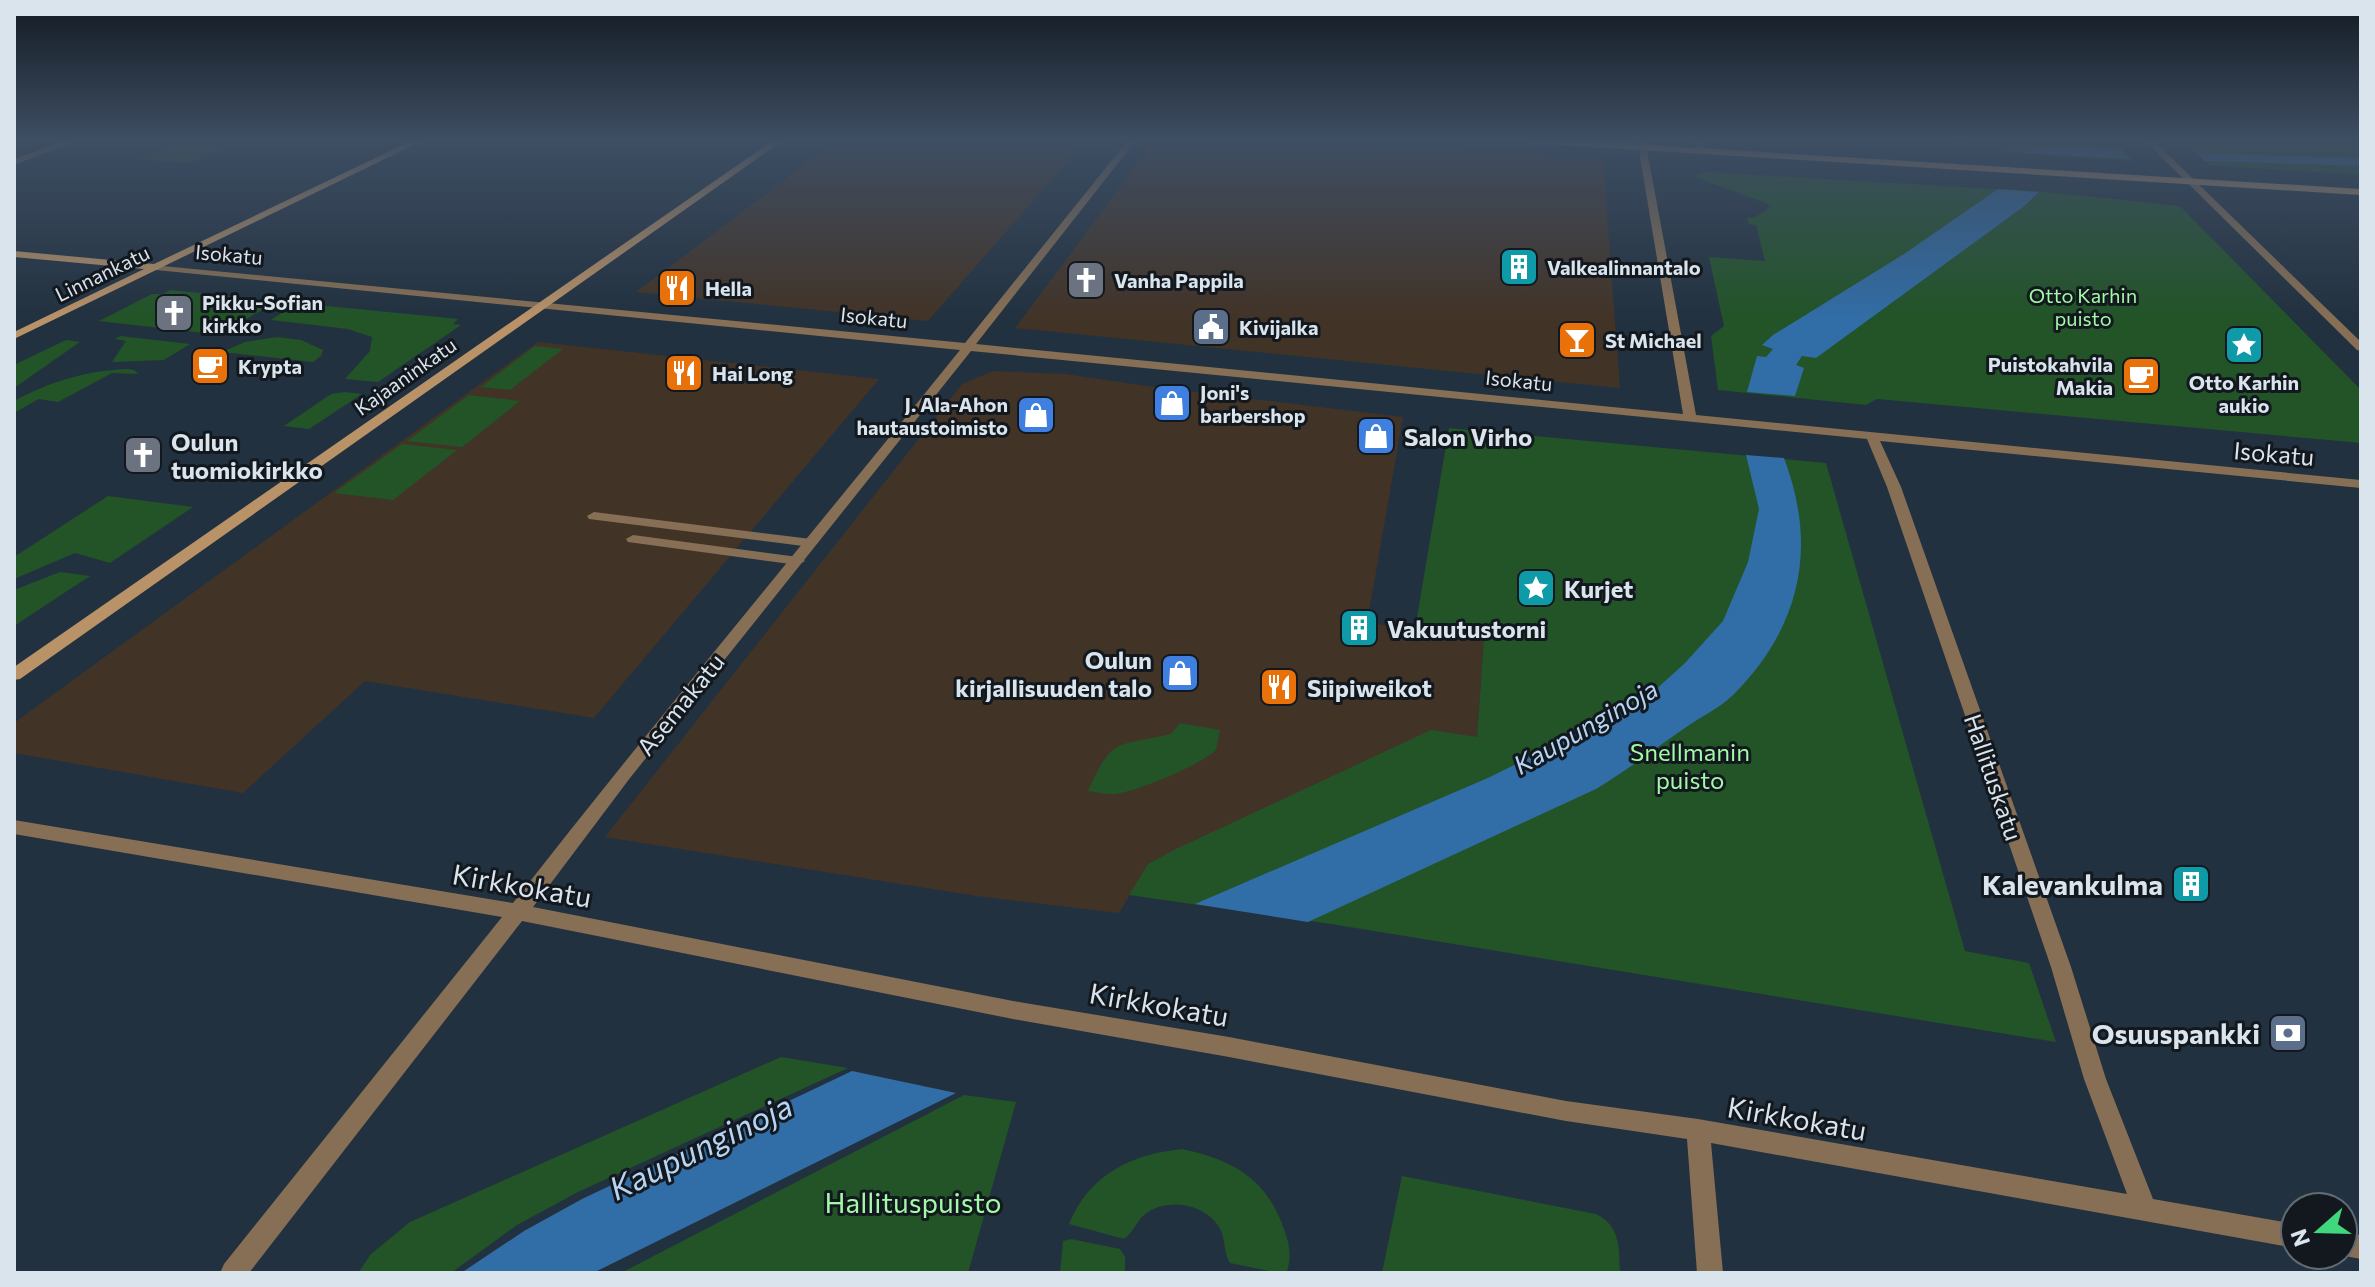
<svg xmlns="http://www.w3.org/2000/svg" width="2375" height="1287" viewBox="0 0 2375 1287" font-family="Commissioner,sans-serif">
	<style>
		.commercial { fill: #423327 }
		.green { fill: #225427 }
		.water { fill: #316da6 }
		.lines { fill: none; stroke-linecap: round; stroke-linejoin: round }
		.lane { fill: #876f55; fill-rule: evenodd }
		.street { fill: #876f55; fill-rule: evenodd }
		.secondary { fill: #b99268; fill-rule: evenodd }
		.labels { text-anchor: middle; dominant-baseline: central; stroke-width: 6; stroke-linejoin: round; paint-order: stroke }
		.far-street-label { font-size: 20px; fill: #dae4ed; stroke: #12181e }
		.far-poi-label { font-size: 20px; font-weight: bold; fill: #dae4ed; stroke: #12181e; text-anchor: start }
		.far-park-label { font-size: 20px; fill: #a2f9a6; stroke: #12181e }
		.poi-label { font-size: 24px; font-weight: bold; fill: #dae4ed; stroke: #12181e; text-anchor: start }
		.street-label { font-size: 24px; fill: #dae4ed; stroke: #12181e }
		.park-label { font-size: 24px; fill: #a2f9a6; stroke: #12181e }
		.water-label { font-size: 26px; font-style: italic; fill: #b6d5f5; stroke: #12181e }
		.near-poi-label { font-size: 28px; font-weight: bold; fill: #dae4ed; stroke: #12181e; text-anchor: end }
		.near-street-label { font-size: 28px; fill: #dae4ed; stroke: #12181e }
		.near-park-label { font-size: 28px; fill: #a2f9a6; stroke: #12181e }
		.near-water-label { font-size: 32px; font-style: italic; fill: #b6d5f5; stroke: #12181e }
	</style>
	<rect width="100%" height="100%" fill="#22313f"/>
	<path class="commercial" d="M839,139H991L1081,146L928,321L636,292Z
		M1156,139H1220L1297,144L1299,139L1603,160L1620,388L1015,328Z
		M538,342L879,379L594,718L365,681L243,793L14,753V723Z
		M993,371L1065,374L1161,388L1403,417L1367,623L1484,638L1477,737L1148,865L1119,913L977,896L605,837L962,384Z"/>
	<path class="green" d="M1949,139H2115L2133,161L2014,153Z
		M2179,139H2361V175L2210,165Z
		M185,141L232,145L188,163L140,159Z
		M1707,172L2046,192L2180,206L2361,390V443L1877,399L1866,405L1718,390L1711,336L1724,326L1709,257L1765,261L1756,225L1749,224L1747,218H1754L1769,208L1768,204L1693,176Z
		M170,290L277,301L226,331L212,334L99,321L152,294H163Z
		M297,303L458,319L453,324L461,325L378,382L345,379L370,351L372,337L348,329L271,320Z
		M120,336L190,344L164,360L112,362L126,341L115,339Z
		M277,337L301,340L323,350L321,356L313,362L222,352L245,342Z
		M66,340L80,342L14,388V365Z
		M535,346L563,349L510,390L481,387Z
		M128,369L134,370L138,374L112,373L58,402L39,399L14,413V401C49,382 88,370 128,369Z
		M345,392L362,394L309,429L284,426L331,394Z
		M469,395L520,401L462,447L407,441Z
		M1449,428L1826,463L1965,951L2029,963L2056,1042L1325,923L1129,895L1148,864L1176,849L1431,730L1477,737L1484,638L1415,629Z
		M402,444L457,450L393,500L334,493Z
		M108,496L193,507L110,563L75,553L14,579V557Z
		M60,572L90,576L14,626V590Z
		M1180,723L1220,730L1216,750C1200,765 1135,793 1113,794C1105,794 1096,792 1088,791C1113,735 1117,747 1171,734Z
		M781,1057L848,1068L578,1192L517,1225L451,1273H358L371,1254L410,1222Z
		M964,1095L1016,1102L968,1273H621Z
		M1182,1149C1233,1160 1266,1178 1284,1229C1289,1242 1292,1257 1287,1271L1280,1273L1230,1263C1223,1253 1226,1238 1219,1227C1204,1203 1166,1197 1144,1215C1136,1222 1133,1233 1124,1239L1069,1224C1089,1175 1131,1154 1182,1149Z
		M1402,1176L1596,1214C1621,1226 1619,1249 1620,1273H1382Z
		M1071,1239L1120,1249L1125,1257V1273H1060L1063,1241Z"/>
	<path class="water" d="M2042,146L2120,149L2129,159L2027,153L2031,148Z
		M2196,153L2361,158V166L2205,161Z
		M1998,189L2039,192L2023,207L1816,358L1802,356L1796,365L1804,368L1795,396L1747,392L1757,356L1766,357L1773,349L1762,345L1773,335L1904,254Z
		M1746,455L1784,458C1818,548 1801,627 1733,695C1719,709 1698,718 1682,730C1653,750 1626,771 1596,789L1308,922L1195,904L1490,777L1643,701L1685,663L1723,621L1748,562L1759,509Z
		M852,1071L956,1093L593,1273H461L524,1231L582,1199Z"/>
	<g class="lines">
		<path class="lane" d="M594,512L811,539L818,543L811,547L589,519L587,516Z
			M633,535L798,557L805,561L798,565L628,542L626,539Z"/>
		<path class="street" d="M70,139H82L14,165V159Z
			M1129,139H1137L976,344L1683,414L1637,139H1645L1696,415L2361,480V488L1880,441L1901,487L2071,967L2106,1079L2153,1199L2295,1224V1248L1711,1143L1723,1273H1697L1687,1139L1566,1121L1229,1057L1013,1019L522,921L249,1273H220L224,1264L502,917L14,834V820L513,903C659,716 811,535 960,350L156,270L151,267L152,265L965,343ZM971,351L1867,439L1887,487L2051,967L2084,1079L2127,1194L1698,1119L1566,1101L1229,1037L1013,1001L533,907L630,778Z
			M1694,139H1702L1703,151H1697Z
			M2143,139H2152L2361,342V351L2357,350Z
			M2343,1232L2361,1235V1259L2340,1255H2343Z"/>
		<path class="secondary" d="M415,139H426L14,339V332L144,269L14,257V251L154,264Z
			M775,139H785L20,679L14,680V667Z
			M1509,139H1553L2361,189V195L1513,142Z"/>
	</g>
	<linearGradient id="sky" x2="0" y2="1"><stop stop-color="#131b23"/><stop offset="0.44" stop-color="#3e4e63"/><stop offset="1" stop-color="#3e4e63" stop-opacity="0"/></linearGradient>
	<rect width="2375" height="319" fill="url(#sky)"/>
	<defs>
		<g id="building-square" transform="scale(2)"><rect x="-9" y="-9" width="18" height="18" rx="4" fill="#0f9aa8" stroke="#12181e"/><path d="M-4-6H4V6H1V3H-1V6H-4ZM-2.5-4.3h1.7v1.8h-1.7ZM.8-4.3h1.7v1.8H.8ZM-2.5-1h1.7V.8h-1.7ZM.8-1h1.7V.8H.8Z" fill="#fff"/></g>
		<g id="church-square" transform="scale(2)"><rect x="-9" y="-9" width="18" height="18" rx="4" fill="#6b7280" stroke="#12181e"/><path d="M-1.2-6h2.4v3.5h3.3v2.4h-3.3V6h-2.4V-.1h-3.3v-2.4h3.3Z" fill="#fff"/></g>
		<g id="restaurant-square" transform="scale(2)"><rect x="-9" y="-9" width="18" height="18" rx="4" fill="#e8710a" stroke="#12181e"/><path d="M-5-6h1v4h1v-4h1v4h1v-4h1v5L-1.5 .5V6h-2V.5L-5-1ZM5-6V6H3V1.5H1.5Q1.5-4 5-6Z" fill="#fff"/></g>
		<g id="civic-square" transform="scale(2)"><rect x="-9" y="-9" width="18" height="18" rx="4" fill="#5c6f8a" stroke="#12181e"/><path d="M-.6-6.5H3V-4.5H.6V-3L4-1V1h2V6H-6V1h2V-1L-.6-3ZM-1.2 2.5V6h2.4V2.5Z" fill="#fff"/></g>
		<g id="bar-square" transform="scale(2)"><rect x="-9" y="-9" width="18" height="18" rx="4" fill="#e8710a" stroke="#12181e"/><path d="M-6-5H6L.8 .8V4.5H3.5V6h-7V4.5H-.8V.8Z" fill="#fff"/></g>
		<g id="sight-square" transform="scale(2)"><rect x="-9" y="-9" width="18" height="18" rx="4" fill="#0f9aa8" stroke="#12181e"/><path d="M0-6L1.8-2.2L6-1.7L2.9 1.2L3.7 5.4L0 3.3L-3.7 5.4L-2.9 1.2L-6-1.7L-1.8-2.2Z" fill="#fff"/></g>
		<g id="cafe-square" transform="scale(2)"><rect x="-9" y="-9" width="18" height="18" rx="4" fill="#e8710a" stroke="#12181e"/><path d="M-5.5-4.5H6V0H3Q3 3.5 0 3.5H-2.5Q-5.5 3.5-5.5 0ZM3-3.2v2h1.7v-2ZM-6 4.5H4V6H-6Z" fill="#fff"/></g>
		<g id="shop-square" transform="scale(2)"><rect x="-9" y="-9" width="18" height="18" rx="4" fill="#3f7fe0" stroke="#12181e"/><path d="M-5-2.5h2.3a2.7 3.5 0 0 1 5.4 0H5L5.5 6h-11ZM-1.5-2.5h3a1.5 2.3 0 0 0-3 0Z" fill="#fff"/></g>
		<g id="bank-square" transform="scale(2)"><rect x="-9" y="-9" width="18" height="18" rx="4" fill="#5c6f8a" stroke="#12181e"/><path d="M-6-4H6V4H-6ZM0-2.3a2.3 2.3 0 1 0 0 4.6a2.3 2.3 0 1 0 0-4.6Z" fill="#fff"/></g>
	</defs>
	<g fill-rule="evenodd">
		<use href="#building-square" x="1519" y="267"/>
		<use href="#church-square" x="1086" y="280"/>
		<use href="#restaurant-square" x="677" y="288"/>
		<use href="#church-square" x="174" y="313"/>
		<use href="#civic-square" x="1211" y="327"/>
		<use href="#bar-square" x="1577" y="340"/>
		<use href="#sight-square" x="2244" y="345"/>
		<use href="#cafe-square" x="210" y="366"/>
		<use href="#restaurant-square" x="684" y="373"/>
		<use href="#cafe-square" x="2141" y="376"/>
		<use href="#shop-square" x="1172" y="403"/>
		<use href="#shop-square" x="1036" y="415"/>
		<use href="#shop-square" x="1376" y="436"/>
		<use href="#church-square" x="143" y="455"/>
		<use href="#sight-square" x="1536" y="588"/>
		<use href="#building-square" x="1359" y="628"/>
		<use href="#shop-square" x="1180" y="673"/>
		<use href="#restaurant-square" x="1279" y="687"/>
		<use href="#building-square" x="2191" y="884"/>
		<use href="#bank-square" x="2288" y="1033"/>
	</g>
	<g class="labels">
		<g class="far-street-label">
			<text transform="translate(229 254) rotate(5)">Isokatu</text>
			<text transform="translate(102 273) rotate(-26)">Linnankatu</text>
			<text transform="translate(874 317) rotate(6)">Isokatu</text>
			<text transform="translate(405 376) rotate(-35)">Kajaaninkatu</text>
			<text transform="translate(1519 380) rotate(6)">Isokatu</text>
		</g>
		<g class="far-poi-label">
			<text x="1547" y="267">Valkealinnantalo</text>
			<text x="1114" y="280">Vanha Pappila</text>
			<text x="705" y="288">Hella</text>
			<text x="202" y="302">Pikku-Sofian<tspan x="202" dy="23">kirkko</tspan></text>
			<text x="1239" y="327">Kivijalka</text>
			<text x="1605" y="340">St Michael</text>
			<text x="2113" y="364" text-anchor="end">Puistokahvila<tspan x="2113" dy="23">Makia</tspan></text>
			<text x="238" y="366">Krypta</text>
			<text x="712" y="373">Hai Long</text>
			<text x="2244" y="382" text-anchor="middle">Otto Karhin<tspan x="2244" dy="23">aukio</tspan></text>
			<text x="1200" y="392">Joni's<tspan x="1200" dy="23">barbershop</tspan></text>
			<text x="1008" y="404" text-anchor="end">J. Ala-Ahon<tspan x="1008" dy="23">hautaustoimisto</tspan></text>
		</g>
		<g class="far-park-label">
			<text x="2083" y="295">Otto Karhin<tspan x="2083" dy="23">puisto</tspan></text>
		</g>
		<g class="poi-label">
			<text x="1404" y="436">Salon Virho</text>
			<text x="171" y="441">Oulun<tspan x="171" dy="28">tuomiokirkko</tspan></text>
			<text x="1564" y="588">Kurjet</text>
			<text x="1387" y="628">Vakuutustorni</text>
			<text x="1152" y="659" text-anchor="end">Oulun<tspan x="1152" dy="28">kirjallisuuden talo</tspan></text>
			<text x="1307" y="687">Siipiweikot</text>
		</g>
		<g class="street-label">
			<text transform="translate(2274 453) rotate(5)">Isokatu</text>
			<text transform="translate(680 704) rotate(-51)">Asemakatu</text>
			<text transform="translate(1994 777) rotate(71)">Hallituskatu</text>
		</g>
		<g class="park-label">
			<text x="1690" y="751">Snellmanin<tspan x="1690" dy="28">puisto</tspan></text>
		</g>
		<g class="water-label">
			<text transform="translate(1585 726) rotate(-30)">Kaupunginoja</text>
		</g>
		<g class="near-poi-label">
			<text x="2163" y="884">Kalevankulma</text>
			<text x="2260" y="1033">Osuuspankki</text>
		</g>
		<g class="near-street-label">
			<text transform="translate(522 885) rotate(10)">Kirkkokatu</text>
			<text transform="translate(1159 1004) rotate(10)">Kirkkokatu</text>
			<text transform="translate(1797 1118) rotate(10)">Kirkkokatu</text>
		</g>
		<g class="near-park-label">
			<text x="913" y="1202">Hallituspuisto</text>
		</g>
		<g class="near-water-label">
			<text transform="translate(700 1146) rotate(-26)">Kaupunginoja</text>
		</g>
	</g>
	<rect width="2375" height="1287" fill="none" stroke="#dae4ed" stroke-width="32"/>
	<g transform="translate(2319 1231) rotate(250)"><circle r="38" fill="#12181e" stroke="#626a71" stroke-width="2"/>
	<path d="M0-6L14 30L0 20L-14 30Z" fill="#41d77c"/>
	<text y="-12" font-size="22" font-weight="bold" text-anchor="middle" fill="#dae4ed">N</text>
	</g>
</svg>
